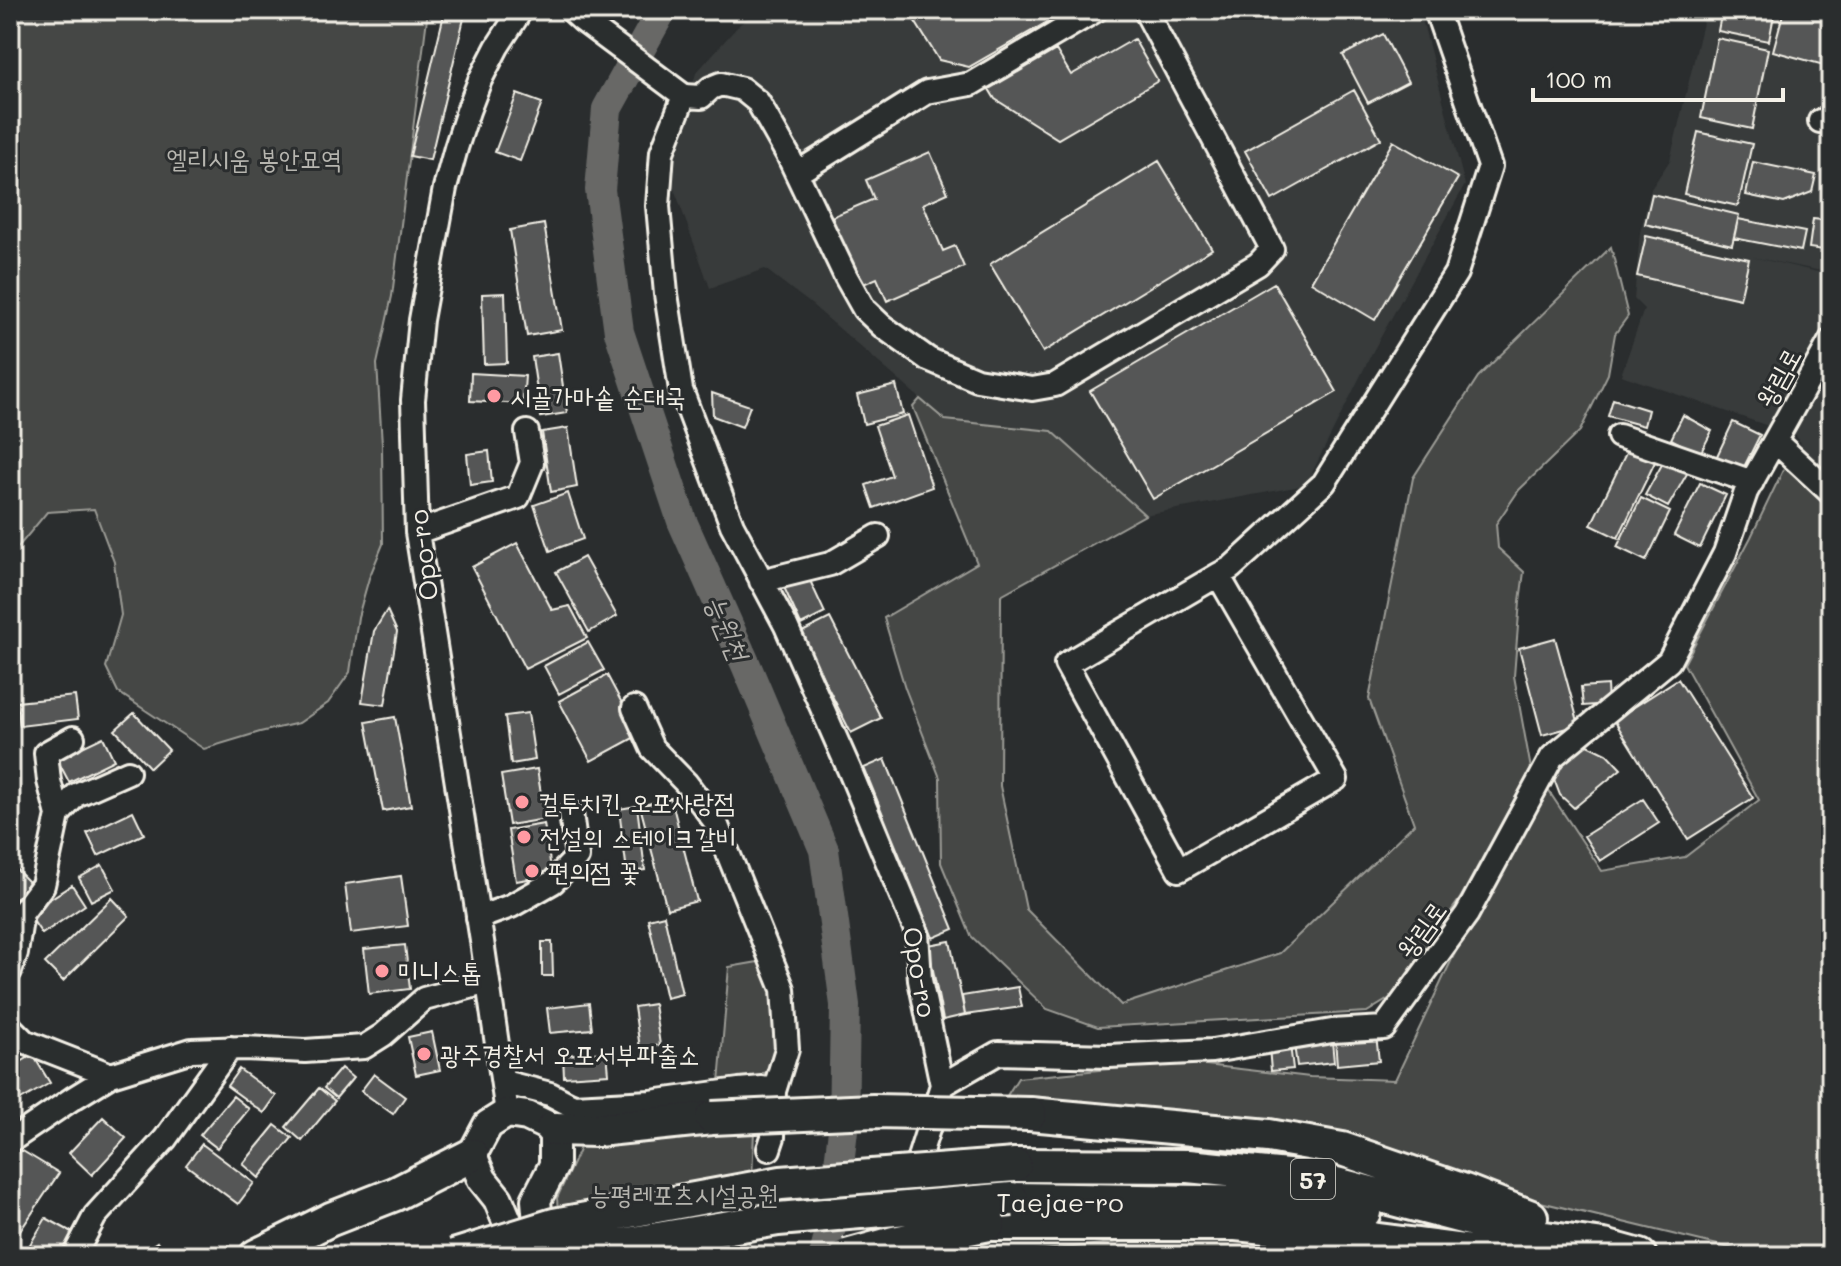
<svg xmlns="http://www.w3.org/2000/svg" width="1841" height="1266" viewBox="0 0 1841 1266" font-family="Mali,'Poor Story',sans-serif">
	<style>
		.built { fill: #373a3a }
		.green { fill: #444645; stroke: #9c9c96; stroke-width: 2 }
		.lines { fill: none; stroke-linecap: round; stroke-linejoin: round }
		.river { stroke: #676866; stroke-width: 30 }
		.building { fill: #555756; stroke: #f4f1e8; stroke-width: 2 }
		.minor-casing { stroke: #f4f1e8; stroke-width: 28 }
		.major-casing { stroke: #f4f1e8; stroke-width: 34 }
		.highway-casing { stroke: #f4f1e8; stroke-width: 38 }
		.minor { stroke: #2a2d2e; stroke-width: 22 }
		.major { stroke: #2a2d2e; stroke-width: 28 }
		.highway { stroke: #2a2d2e; stroke-width: 32 }
		.highway-bridge-casing { stroke: #f4f1e8; stroke-width: 38; stroke-linecap: butt }
		.highway-bridge { stroke: #2a2d2e; stroke-width: 32 }
		.poi-dot { fill: #ff9aa2; stroke: #2a2d2e; stroke-width: 3 }
		.labels { text-anchor: middle; dominant-baseline: central; stroke-width: 6; stroke-linejoin: round; paint-order: stroke }
		.shield { fill: #2a2d2e; stroke: #b7b6b0; stroke-width: 2 }
		.shield-label { font-size: 24px; font-weight: bold; fill: #f4f1e8 }
		.park-label { font-size: 26px; fill: #b6b5af; stroke: #2a2d2e }
		.street-label { font-size: 26px; fill: #f4f1e8; stroke: #2a2d2e }
		.poi-label { font-size: 26px; fill: #f4f1e8; stroke: #2a2d2e; text-anchor: start }
		.water-label { font-size: 28px; font-style: italic; fill: #b5b3ae; stroke: #2a2d2e }
	</style>
	<rect width="100%" height="100%" fill="#2a2d2e"/>
	<filter id="ink" filterUnits="userSpaceOnUse"><feTurbulence type="fractalNoise" baseFrequency=".0125" numOctaves="2"/><feDisplacementMap in="SourceGraphic" scale="16" xChannelSelector="R" yChannelSelector="G"/><feConvolveMatrix kernelMatrix="1 2 1 2 8 2 1 2 1" color-interpolation-filters="sRGB"/></filter>
	<g filter="url(#ink)">
		<path class="built" d="M757,10H1418L1422,19L1465,185L1372,353L1306,485L1145,515L1052,431L945,420L811,304L765,269L710,288L668,172L688,115L691,90L696,73L739,25Z
			M1706,10H1831V273L1752,257L1831,275V312L1771,427L1621,375L1644,309L1634,299L1640,232L1651,189L1670,160Z
			M1831,354V475L1814,462L1800,443L1794,432L1814,384Z"/>
		<path class="green" d="M10,10H428L392,296L377,364L382,444L383,544L369,578L358,617L350,672L328,703L299,723L260,732L204,749L118,692L106,667L121,615L114,562L94,509L47,512L10,557Z
			M1611,247L1628,316L1615,334L1608,374L1580,431L1519,490L1496,524L1498,548L1524,572L1520,601L1514,676L1531,769L1461,897L1390,998L1367,1012L1098,1027L1047,1009L971,936L941,863L940,778L905,688L884,618L977,563L913,407L920,399L945,420L1052,431L1145,515L1001,595L1000,786L1026,909L1121,1005L1280,953L1414,824L1369,699L1413,478L1478,377Z
			M1785,466L1831,507V1256H1763L1433,1176L1003,1102L1018,1078L1180,1062L1310,1077L1395,1080L1453,957L1546,787L1602,871L1685,857L1759,800L1684,664L1751,537Z
			M781,958L774,1001L777,1072L763,1073L754,1130L749,1256H565L560,1241L557,1198L584,1139L715,1129L729,967Z
			M1231,1231L1360,1256H986Z"/>
		<g class="lines">
			<path class="river" d="M662,10L607,109L600,190L619,332L682,521L746,665L824,850L845,1005L843,1130L832,1223L824,1256"/>
		</g>
		<path class="building" d="M445,10H466L430,160L410,156Z
			M908,10H1068L969,67L939,60Z
			M1722,10H1775L1769,41L1718,31Z
			M1784,10H1831V67L1773,51Z
			M1383,34L1408,82L1368,103L1343,55Z
			M1717,38L1768,49L1752,129L1701,118Z
			M1134,39L1158,81L1058,139L995,99L989,89L1056,50L1071,75Z
			M1354,90L1381,139L1272,200L1245,151Z
			M517,94L542,103L520,161L495,152Z
			M1698,132L1752,144L1738,206L1684,194Z
			M1393,141L1458,178L1375,320L1311,282Z
			M930,152L948,193L923,204L943,251L955,246L964,267L887,301L877,278L859,286L829,218L874,199L866,180Z
			M1159,161L1212,249L1043,352L990,264Z
			M1753,162L1816,175L1812,192L1784,203L1746,195Z
			M1652,194L1739,215L1732,245L1645,224Z
			M1738,219L1805,232L1801,251L1734,238Z
			M1813,219L1831,221V251L1809,248Z
			M544,224L562,330L527,336L510,230Z
			M1646,236L1749,259L1740,299L1637,276Z
			M1274,283L1337,392L1153,499L1090,391Z
			M505,293L507,363L484,364L482,294Z
			M558,353L567,413L541,417L532,357Z
			M471,373L525,376L523,404L470,401Z
			M896,385L903,414L864,424L857,395Z
			M712,393L750,406L742,427L713,416Z
			M1613,399L1648,410L1644,426L1608,416Z
			M1831,414V449L1819,421Z
			M908,415L932,487L874,508L866,485L892,476L875,426Z
			M1683,415L1712,431L1700,454L1671,439Z
			M1733,422L1760,435L1742,471L1716,458Z
			M568,428L577,487L551,492L542,432Z
			M1628,449L1655,462L1618,538L1591,525Z
			M489,451L492,482L470,485L467,454Z
			M1665,459L1688,472L1668,507L1645,495Z
			M1700,483L1726,495L1700,548L1674,535Z
			M568,493L583,539L550,551L534,505Z
			M1641,498L1670,512L1646,561L1617,547Z
			M517,543L552,610L570,606L587,638L525,669L472,567Z
			M584,557L617,616L589,632L556,572Z
			M807,574L825,613L801,625L783,585Z
			M387,610L397,632L385,705L362,702L374,631Z
			M830,618L881,718L851,733L800,633Z
			M1555,638L1579,725L1542,735L1519,648Z
			M588,642L604,670L559,694L544,666Z
			M607,675L639,735L591,761L559,701Z
			M1678,679L1753,798L1688,839L1614,720Z
			M1607,685L1608,704L1583,706L1581,687Z
			M75,696L78,719L20,726L17,702Z
			M134,713L169,750L150,768L115,730Z
			M528,713L535,760L511,764L505,716Z
			M395,717L411,806L383,811L366,722Z
			M103,737L114,760L69,782L57,759Z
			M1584,743L1607,754L1621,769L1574,808L1560,795L1552,774Z
			M885,759L954,929L933,938L864,768Z
			M537,769L545,819L509,825L501,775Z
			M671,798L697,901L667,909L640,806Z
			M1643,799L1659,823L1600,861L1584,836Z
			M637,806L645,870L627,872L619,809Z
			M133,811L144,834L98,856L87,833Z
			M544,824L552,875L516,881L508,830Z
			M102,865L115,889L91,901L79,878Z
			M14,867L33,886L10,908V871Z
			M401,876L408,926L351,933L345,884Z
			M72,885L85,905L42,934L28,913Z
			M112,898L129,916L63,981L45,963Z
			M664,915L682,994L666,998L648,919Z
			M950,941L965,1015L943,1020L928,945Z
			M542,942H552L553,976H542Z
			M405,945L410,989L369,994L364,949Z
			M1018,987L1022,1007L965,1015L962,996Z
			M589,1003L592,1029L550,1033L547,1008Z
			M654,1004L660,1045L640,1048L634,1007Z
			M432,1032L440,1070L416,1075L408,1037Z
			M1376,1035L1379,1061L1337,1065L1335,1039Z
			M1332,1041L1334,1062L1297,1066L1294,1045Z
			M1290,1044L1293,1069L1271,1071L1269,1047Z
			M607,1052L609,1074L564,1077L563,1055Z
			M33,1055L50,1083L19,1101L10,1085V1068Z
			M341,1068L353,1078L336,1098L324,1088Z
			M239,1069L276,1096L264,1113L227,1086Z
			M374,1074L405,1097L393,1114L361,1091Z
			M319,1088L335,1101L302,1141L286,1127Z
			M233,1096L249,1109L217,1148L200,1135Z
			M103,1117L126,1138L92,1175L69,1153Z
			M275,1125L292,1138L259,1178L243,1164Z
			M202,1144L254,1183L238,1204L186,1165Z
			M21,1150L59,1173L10,1246V1166Z
			M46,1218L77,1235L65,1256H23Z
			M157,1242L166,1256H136Z
			M89,1249L104,1256H85Z"/>
		<g class="lines">
			<g class="minor-casing">
				<path id="minor" d="M571,10L582,20L684,96L701,97L711,88L721,84L742,89L758,102L788,155L846,277L864,309L882,326L928,359L977,380L1032,389L1055,385L1258,264L1272,249L1145,10
					M684,96L662,152L658,206L666,294L681,390L732,525L786,626L849,769L917,933L920,980L942,1085
					M1820,121L1831,123
					M797,173L927,92L971,84L1096,10
					M1619,436L1752,482
					M1775,441L1831,493
					M417,532L518,497L532,463L527,432
					M1218,575L1336,779L1179,870L1066,664L1218,575L1231,568L1324,483L1456,273L1490,166L1436,10
					M761,581L830,564L878,536
					M634,708L652,748L686,783L715,821L783,989L787,1049L774,1091
					M58,815L49,781L46,753L73,738
					M478,918L511,906L553,882L577,857L571,813
					M10,971L16,953L22,913L43,885L58,815L76,795L128,772
					M10,1027L24,1041L111,1075
					M503,1082L550,1094L573,1106L651,1102L739,1090L762,1088L774,1091L773,1137L769,1149
					M507,1113L482,941L417,532L413,400L421,320L445,188L456,148L468,111L480,80L497,47L521,10
					M10,1141L72,1099L111,1075L192,1050L244,1048L305,1051L364,1047L383,1035L424,999L488,982
					M911,1183L942,1085L998,1053L1109,1056L1212,1051L1332,1031L1384,1028L1467,914L1552,757L1669,661L1725,553L1746,492L1831,340
					M74,1256L95,1216L165,1139L230,1048"/>
			</g>
			<g class="major-casing">
				<path id="major" d="M513,1256L508,1223L498,1199L482,1179L472,1155L488,1125L507,1113L527,1116L550,1127L554,1133V1165L536,1200L541,1256"/>
			</g>
			<g class="highway-casing">
				<path id="highway" d="M1030,1114L1269,1136L1342,1149L1467,1192L1531,1217
					M552,1129L597,1130L712,1118
					M1015,1165L1188,1166L1317,1179L1538,1237L1604,1246L1640,1256
					M1012,1199L1325,1204L1364,1212
					M989,1224H1236L1332,1234L1504,1256
					M256,1256L331,1219L395,1194L472,1155"/>
			</g>
			<use href="#minor" class="minor"/>
			<use href="#major" class="major"/>
			<use href="#highway" class="highway"/>
			<g class="highway-bridge-casing">
				<path id="highway-bridge" d="M712,1118L873,1111L1030,1114
					M454,1256L554,1225L781,1183L1015,1165
					M556,1256L778,1219L1012,1199
					M847,1256L894,1243L989,1224"/>
			</g>
			<use href="#highway-bridge" class="highway-bridge"/>
		</g>
	</g>
	<g class="poi-dot">
		<circle cx="494" cy="396" r="8"/>
		<circle cx="522" cy="802" r="8"/>
		<circle cx="524" cy="837" r="8"/>
		<circle cx="532" cy="871" r="8"/>
		<circle cx="382" cy="971" r="8"/>
		<circle cx="424" cy="1054" r="8"/>
	</g>
	<g class="labels">
		<rect class="shield" x="1291" y="1159" width="44" height="40" rx="6"/>
		<g class="shield-label">
			<text x="1313" y="1179">57</text>
		</g>
		<g class="park-label">
			<text x="254" y="158">엘리시움 봉안묘역</text>
			<text x="684" y="1194">능평레포츠시설공원</text>
		</g>
		<g class="street-label">
			<text transform="translate(1778 377) rotate(-61)">왕림로</text>
			<text transform="translate(423 555) rotate(-97)">Opo-ro</text>
			<text transform="translate(1421 929) rotate(-54)">왕림로</text>
			<text transform="translate(920 972) rotate(80)">Opo-ro</text>
			<text x="1060" y="1202">Taejae-ro</text>
		</g>
		<g class="poi-label">
			<text x="510" y="396">시골가마솥 순대국</text>
			<text x="538" y="802">컬투치킨 오포사랑점</text>
			<text x="540" y="837">전설의 스테이크갈비</text>
			<text x="548" y="871">편의점 꽃</text>
			<text x="398" y="971">미니스톱</text>
			<text x="440" y="1054">광주경찰서 오포서부파출소</text>
		</g>
		<g class="water-label">
			<text transform="translate(728 627) rotate(67)">능원천</text>
		</g>
	</g>
	<rect width="1841" height="1266" fill="none" stroke="#2a2d2e" stroke-width="40"/>
	<rect x="20" y="20" width="1801" height="1226" fill="none" stroke="#f4f1e8" stroke-width="3" filter="url(#ink)"/>
	<path d="M1533 88v12h250v-12" fill="none" stroke="#f4f1e8" stroke-width="4"/>
	<text x="1545" y="88" font-size="24" fill="#f4f1e8" stroke="#2a2d2e" stroke-width="6" paint-order="stroke">100 m</text>
</svg>
